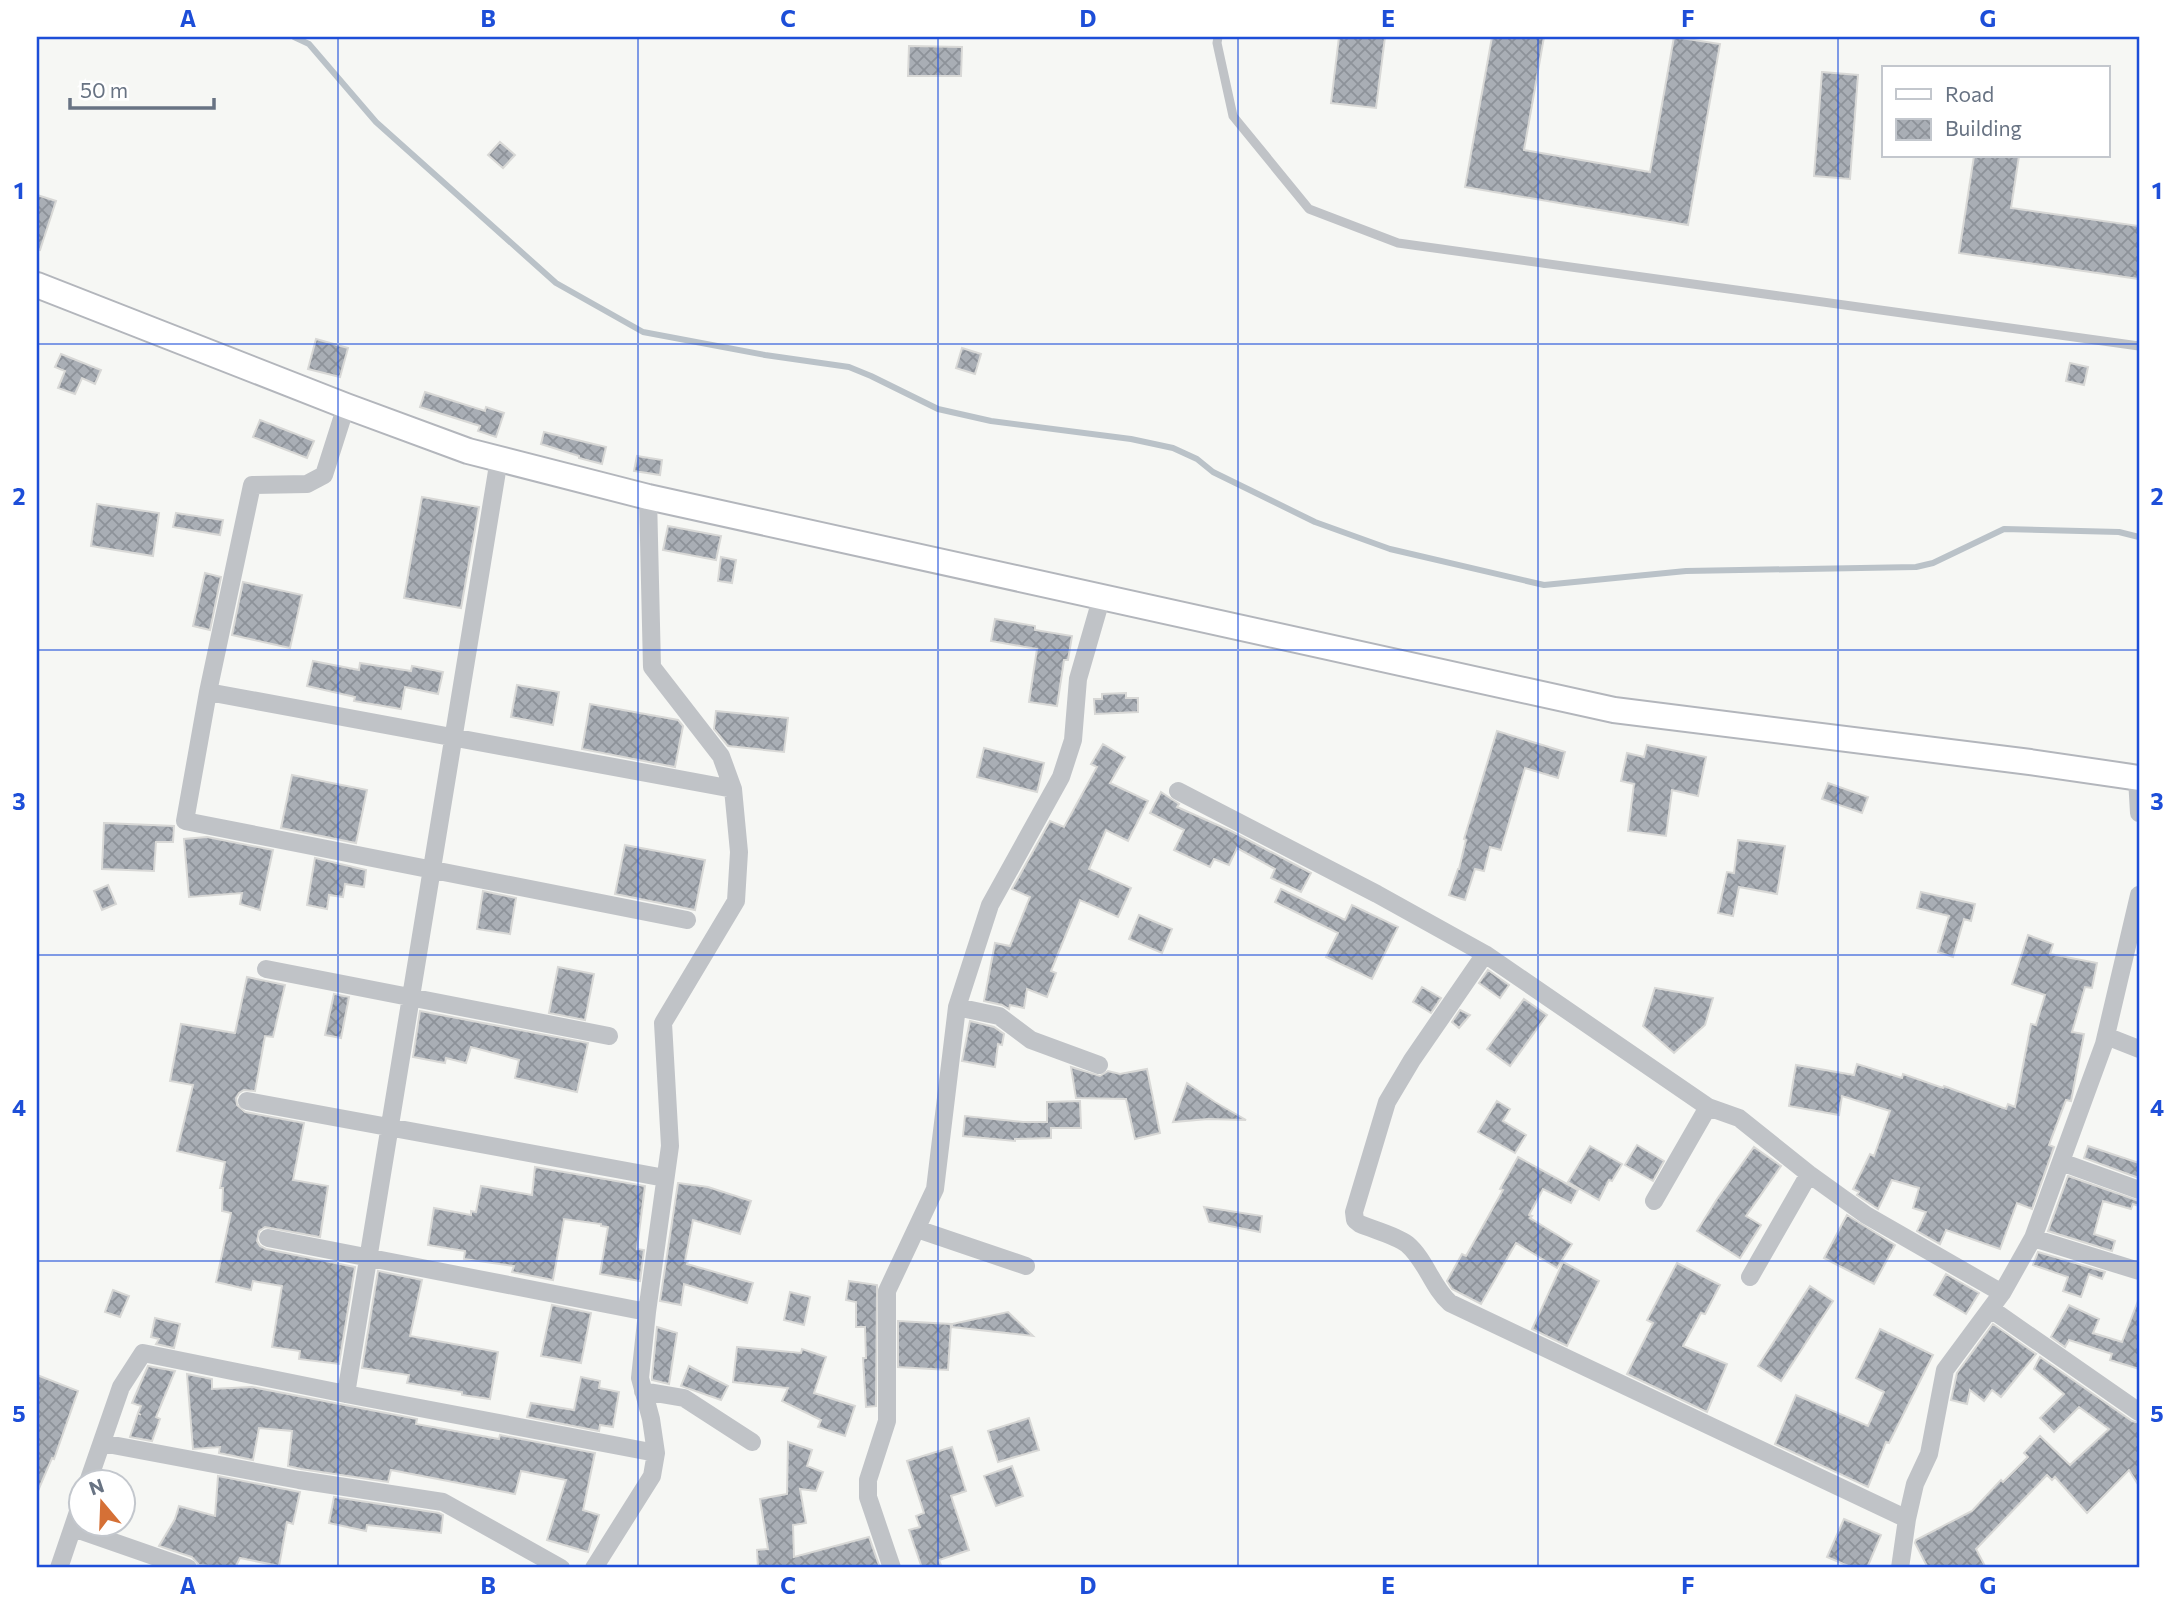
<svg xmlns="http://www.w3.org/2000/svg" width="2176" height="1605" viewBox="0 0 2176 1605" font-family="Commissioner,sans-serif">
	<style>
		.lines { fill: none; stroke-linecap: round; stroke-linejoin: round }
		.stream { stroke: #bac2c8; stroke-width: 6 }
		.building { fill: url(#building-cross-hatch); stroke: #d8d8d6; stroke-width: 2 }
		.secondary-casing { stroke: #b3b6bc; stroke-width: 28 }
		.service { stroke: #c0c3c7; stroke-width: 9 }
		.minor { stroke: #c0c3c7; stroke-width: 18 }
		.secondary { stroke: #fff; stroke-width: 24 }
		.grid { fill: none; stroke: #1d4ed8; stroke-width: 2; stroke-opacity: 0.55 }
		.neatline { fill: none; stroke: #1d4ed8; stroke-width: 2.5 }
		.grid-label { font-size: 23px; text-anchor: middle; font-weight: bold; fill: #1d4ed8 }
	</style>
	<defs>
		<pattern id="building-cross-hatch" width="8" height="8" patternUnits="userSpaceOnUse" patternTransform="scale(1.75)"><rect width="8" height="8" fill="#a9aeb5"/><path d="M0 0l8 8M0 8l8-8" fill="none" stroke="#8d9299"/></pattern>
	</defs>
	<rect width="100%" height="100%" fill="#f6f7f4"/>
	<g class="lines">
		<path class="stream" d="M294,37L309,44L376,122L556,283L643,332L765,355L849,367L871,376L938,409L991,421L1131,439L1173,448L1197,459L1213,472L1315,522L1390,549L1544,585L1686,571L1916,567L1933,563L2004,529L2119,532L2139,537"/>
	</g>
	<path class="building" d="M1339,37H1385L1376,108L1331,103Z
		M1492,37H1544L1524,150L1650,172L1674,37L1720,44L1688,225L1465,187Z
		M909,46L962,47L961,76H908Z
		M1822,72L1858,75L1850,179L1814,176Z
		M500,142L515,155L503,168L488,155Z
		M1974,156H2019L2011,208L2139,226V279L1959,253Z
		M37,195L56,201L40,250L37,249Z
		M316,339L348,348L340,377L308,369Z
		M962,348L981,354L975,374L956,368Z
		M61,354L101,370L95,384L82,378L75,394L58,388L65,371L55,367Z
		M2070,363L2088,367L2084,385L2066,381Z
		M425,392L485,411L486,407L504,413L496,437L478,431L480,426L420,407Z
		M260,420L314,441L307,458L253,437Z
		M544,432L606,447L602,464L579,458V456L541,444Z
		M637,456L662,460L660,475L634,471Z
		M422,497L479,507L461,608L404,598Z
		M97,504L159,513L153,556L91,546Z
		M176,513L223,520L220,535L173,527Z
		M668,526L721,536L716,560L663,550Z
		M721,557L736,560L732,583L718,581Z
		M205,573L221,577L210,630L193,626Z
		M243,582L302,595L290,648L232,635Z
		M995,619L1035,626V630L1072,636L1068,660H1064L1057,706L1029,702L1037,649L991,641Z
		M313,661L359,670L360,663L411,671L412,666L443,672L438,694L405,687L401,709L354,701L355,697L307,686Z
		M517,685L559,692L553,725L511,717Z
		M1126,693V698H1138V712L1095,714L1094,699H1102V694Z
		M590,704L678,720L683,726L675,767L582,749Z
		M716,711L788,718L784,752L728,746L714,729Z
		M1497,731L1565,752L1558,778L1525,768L1501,850L1490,847L1484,871L1475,869L1465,900L1449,895L1458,869H1459L1466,840L1464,839Z
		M1103,744L1125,757L1110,783L1148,801L1128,841L1106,830L1089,869L1131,888L1118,917L1080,900L1051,971L1056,973L1047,997L1027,989L1024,1008L1010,1005L1009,1009L1002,1005L984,1001L995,943L1010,946L1030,897L1012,889L1050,821L1064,827L1097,767L1091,764Z
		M1647,745L1706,757L1698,796L1672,790L1666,836L1628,831L1634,784L1621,781L1627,753L1644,757Z
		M984,748L1044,763L1037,792L977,777Z
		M292,775L367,790L356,843L281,828Z
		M1828,783L1868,797L1862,813L1822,799Z
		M1161,792L1179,804L1177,807L1231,831L1311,873L1301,892L1271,878L1275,869L1237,848L1229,865L1214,859L1210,867L1174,850L1184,830L1150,813Z
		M104,823L174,826L173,842H156L154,871L102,869Z
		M207,837L273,850L260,910L240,904L242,893L189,897L184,839Z
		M1738,840L1785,846L1777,894L1739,887L1733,916L1718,913L1727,872L1734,873Z
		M625,845L705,860L695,910L615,894Z
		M315,858L366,870L364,887L345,884L343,897L329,895L327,909L307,905Z
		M108,885L116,904L102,910L94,891Z
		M1281,889L1345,920L1352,905L1398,927L1372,979L1326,957L1338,933L1275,902Z
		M483,891L516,898L510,934L477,929Z
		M1921,892L1975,904L1971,921L1964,919L1953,957L1938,952L1949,916L1917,908Z
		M1139,915L1172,929L1162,953L1129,939Z
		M2028,935L2053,944L2050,954L2097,963L2092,988L2085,987L2072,1032L2084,1034L2071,1101L2066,1100L2049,1145L2054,1147L2032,1209L2017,1203L2000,1249L1946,1230L1940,1244L1917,1231L1926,1212L1913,1208L1919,1188L1892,1180L1878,1209L1857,1195L1859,1192L1853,1189L1870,1154L1874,1156L1890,1111L1842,1096L1839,1115L1789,1106L1796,1065L1854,1075L1857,1064L1902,1078L1903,1074L1943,1088L1944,1086L2006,1109L2008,1104L2015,1107L2031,1024L2036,1025L2045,995L2012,984Z
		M558,967L594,974L585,1020L549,1013Z
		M1488,970L1509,985L1500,998L1479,983Z
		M247,977L285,985L273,1037L265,1036L255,1091L244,1090L239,1093L236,1098L237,1105L245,1112L304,1123L293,1180L328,1186L320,1237L265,1227L259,1231L257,1241L260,1246L266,1249L355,1267L339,1364L299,1359L300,1351L272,1347L282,1286L253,1281L251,1290L216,1282L231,1213L222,1211L223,1188H220L225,1162L177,1151L193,1085L170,1081L181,1024L235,1033Z
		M1422,987L1441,998L1431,1013L1413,1002Z
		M1655,988L1713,998L1705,1025L1674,1053L1643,1026Z
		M334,994L349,997L341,1038L325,1035Z
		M1524,999L1547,1015L1510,1066L1487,1049Z
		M1460,1010L1470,1015L1459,1028L1452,1022Z
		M420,1011L588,1043L577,1092L515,1078L519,1060L471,1047L466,1063L446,1058L445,1063L413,1057Z
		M970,1021L994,1027L1004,1034L1002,1045L998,1044L995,1067L962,1061Z
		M1071,1067L1100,1076L1108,1071L1120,1074L1147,1069L1160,1133L1135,1139L1126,1099L1076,1098Z
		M1187,1083L1215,1102L1246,1120L1208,1119L1173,1122Z
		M1080,1101L1081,1128H1051V1138L1015,1139V1141L963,1136L965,1116L1023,1122H1047V1102Z
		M1497,1101L1510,1109L1503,1121L1526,1135L1515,1153L1478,1132Z
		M1637,1145L1664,1161L1653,1181L1625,1165Z
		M1590,1146L1622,1164L1612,1181L1609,1180L1599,1200L1568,1182Z
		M2088,1146L2139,1163V1178L2084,1158Z
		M1754,1147L1781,1166L1746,1216L1761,1225L1740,1258L1697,1231L1717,1199Z
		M1518,1157L1578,1190L1571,1203L1543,1189L1529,1215L1532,1216L1530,1218L1572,1244L1557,1268L1516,1243L1481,1304L1452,1289L1447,1281L1462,1254L1466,1256L1503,1190L1500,1189Z
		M535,1167L645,1186L637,1249L644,1250L640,1281L600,1274L608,1227L601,1226V1224L564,1219L553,1280L512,1272L514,1266L464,1259L465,1251L428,1245L434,1208L471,1215V1211L476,1212L481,1186L532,1195Z
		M2068,1176L2139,1201V1206L2133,1204L2131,1209L2103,1201L2094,1234L2115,1241L2112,1251L2048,1231Z
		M678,1183L708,1187L751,1201L740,1234L693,1220L685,1261H688L687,1264L753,1283L747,1303L684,1284L681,1305L660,1301Z
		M1204,1207L1262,1216L1260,1232L1209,1222Z
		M1847,1215L1895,1245L1874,1284L1824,1258Z
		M2038,1252L2105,1272L2102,1279L2089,1274L2081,1297L2063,1291L2068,1277L2033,1265Z
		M1563,1262L1599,1281L1567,1346L1532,1329Z
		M1677,1263L1720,1285L1705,1314L1701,1313L1683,1346L1727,1364L1707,1412L1627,1374L1653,1323L1647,1320Z
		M378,1271L422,1280L410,1336L498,1352L490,1399L462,1395V1392L407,1383L409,1375L362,1368Z
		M1946,1274L1979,1293L1966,1314L1934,1295Z
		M849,1281L877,1285L876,1406L866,1407L863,1358H866L865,1327H856V1302L846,1300Z
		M1810,1286L1833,1301L1781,1381L1758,1366Z
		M113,1290L129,1296L120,1317L105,1312Z
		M790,1292L810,1297L804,1325L784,1320Z
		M2138,1301L2139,1369L2110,1360L2112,1354L2069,1340L2065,1347L2051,1337L2069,1305L2099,1319L2093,1333L2122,1342Z
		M552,1305L591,1313L581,1363L541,1356Z
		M1008,1312L1033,1336L952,1327V1324Z
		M155,1318L180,1324L174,1348L156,1344L159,1339L151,1337Z
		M898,1321L951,1324L948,1370L898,1367Z
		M1993,1324L2036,1354L2001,1397L1992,1390L1984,1401L1970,1390L1967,1404L1951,1400L1957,1373Z
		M657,1327L677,1333L669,1384L652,1380V1377Z
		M1880,1329L1933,1355L1889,1443L1886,1442L1868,1487L1775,1444L1796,1395L1868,1426L1884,1392L1856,1378Z
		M737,1347L801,1353L802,1349L826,1357L814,1393L855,1406L845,1436L818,1427L821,1420L782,1401L788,1388L733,1382Z
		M2040,1357L2132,1421L2139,1423V1486L2129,1470L2087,1513L2055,1477L2052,1480L2047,1475L1976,1549L1986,1568H1928L1915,1543L1916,1540L1972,1511L2001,1480L2003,1482L2028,1457L2024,1453L2040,1436L2070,1465L2109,1429L2079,1407L2054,1432L2040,1418L2064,1394L2034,1369Z
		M148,1366L175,1371L156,1417L160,1419L152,1441L130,1437L138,1413L141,1415L138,1413L141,1406L132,1403Z
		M689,1366L728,1386L721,1400L681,1386Z
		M187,1374L212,1379V1389L252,1387L417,1419L416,1424L499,1439L500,1435L595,1453L583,1510L599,1515L588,1552L547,1540L566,1480L521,1471L515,1494L391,1470L388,1482L301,1469L288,1466L292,1431L259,1428L253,1460L219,1453L220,1447L193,1449Z
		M37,1375L78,1391L54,1459L52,1458L37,1493Z
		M581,1377L600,1381L599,1388L619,1392L613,1427L600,1425L599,1431L527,1417L531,1403L574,1410Z
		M1029,1418L1039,1450L998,1462L988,1431Z
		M788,1442L812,1450L807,1466L823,1472L816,1491L800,1489L806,1523L793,1525L794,1557L869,1537L880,1568H758L757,1550L768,1549L760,1499L787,1494Z
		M952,1447L966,1491L951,1496L969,1550L939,1560L942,1568H922L909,1530L920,1527L916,1516L924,1513L907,1461Z
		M1012,1466L1023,1496L996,1506L984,1476Z
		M218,1476L300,1492L293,1524L287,1522L279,1566L240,1558L235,1568L199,1565L192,1557L159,1546L175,1519L179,1506L215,1516Z
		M334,1497L439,1513L443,1515L441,1533L367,1525L366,1531L329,1523Z
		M1844,1519L1881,1535L1867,1568H1853L1827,1557Z"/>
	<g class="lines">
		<g class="secondary-casing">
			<path id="secondary" d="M37,285L346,406L468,451L648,497L1614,710L2030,762L2139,778"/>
		</g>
		<path class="service" d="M1218,37L1217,43L1233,116L1309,209L1398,243L2139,346"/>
		<path class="minor" d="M346,406L324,475L307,484L252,485L208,692L185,821L687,920
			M208,692L733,789
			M2137,778L2139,813
			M1178,791L1377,894L1485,954L1708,1107L1739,1118L1809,1174L1866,1215L2002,1293
			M1485,954L1412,1060L1387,1102L1354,1212L1355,1220L1360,1224C1374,1230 1395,1235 1407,1244C1426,1260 1432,1287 1450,1303L1907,1519
			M266,969L609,1036
			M957,1007L999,1016L1031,1040L1099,1065
			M2106,1036L2139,1049
			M247,1101L665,1178
			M2061,1162L2139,1190
			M1654,1201L1708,1107
			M917,1229L1026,1266
			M268,1238L647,1312
			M2033,1238L2139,1271
			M1750,1277L1809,1174
			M1991,1309L2139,1412
			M643,1391L684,1398L752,1442
			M346,1394L499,459
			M102,1443L299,1480L443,1502L561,1568
			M88,1482L121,1387L143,1353L346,1394L656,1453
			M73,1528L188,1568
			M59,1568L80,1506
			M594,1568L652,1476L656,1453L651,1419L640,1378L647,1312L670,1146L663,1023L736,901L739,852L733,789L721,756L652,667L648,497
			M892,1568L868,1497V1480L887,1421V1291L935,1189L957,1007L990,905L1061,777L1073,740L1078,679L1102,596
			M1900,1568L1907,1519L1915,1484L1929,1454L1945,1370L2002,1293L2033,1238L2104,1044L2139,895"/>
		<use href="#secondary" class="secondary"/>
	</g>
	<path class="grid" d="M338,37V1568M638,37V1568M938,37V1568M1238,37V1568M1538,37V1568M1838,37V1568M37,344H2139M37,650H2139M37,955H2139M37,1261H2139"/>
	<rect width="2176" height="1605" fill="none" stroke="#ffffff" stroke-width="77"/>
	<rect x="1882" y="66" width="228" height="91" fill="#ffffff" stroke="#c3c7cd" stroke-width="2"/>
	<rect x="1896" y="89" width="35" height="10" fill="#ffffff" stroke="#c3c7cd" stroke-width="2"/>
	<text x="1945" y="102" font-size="21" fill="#687383">Road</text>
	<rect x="1896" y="119" width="35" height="21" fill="url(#building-cross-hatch)" stroke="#c3c7cd" stroke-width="2"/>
	<text x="1945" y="136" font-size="21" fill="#687383">Building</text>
	<g transform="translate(102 1503) rotate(341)"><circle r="33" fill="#ffffff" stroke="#c3c7cd" stroke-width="2"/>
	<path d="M0-5L12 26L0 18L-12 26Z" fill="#d57036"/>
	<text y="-10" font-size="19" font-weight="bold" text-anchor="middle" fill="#687383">N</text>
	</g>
	<path d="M70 98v10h144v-10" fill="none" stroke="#687383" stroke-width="3.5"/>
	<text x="80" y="98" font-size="21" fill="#687383" stroke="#ffffff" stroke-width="5" paint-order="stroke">50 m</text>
	<rect x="38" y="38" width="2100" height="1528" class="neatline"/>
	<g class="grid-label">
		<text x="188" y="27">A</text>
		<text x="488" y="27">B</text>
		<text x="788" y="27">C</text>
		<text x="1088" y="27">D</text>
		<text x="1388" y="27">E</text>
		<text x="1688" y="27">F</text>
		<text x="1988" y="27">G</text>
		<text x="19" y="199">1</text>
		<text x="2157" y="199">1</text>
		<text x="19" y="505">2</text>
		<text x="2157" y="505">2</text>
		<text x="19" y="810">3</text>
		<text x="2157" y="810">3</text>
		<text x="19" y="1116">4</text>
		<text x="2157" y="1116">4</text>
		<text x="19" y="1422">5</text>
		<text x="2157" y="1422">5</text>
		<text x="188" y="1594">A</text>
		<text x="488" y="1594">B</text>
		<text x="788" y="1594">C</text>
		<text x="1088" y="1594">D</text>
		<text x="1388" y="1594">E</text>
		<text x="1688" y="1594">F</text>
		<text x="1988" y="1594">G</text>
	</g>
</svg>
